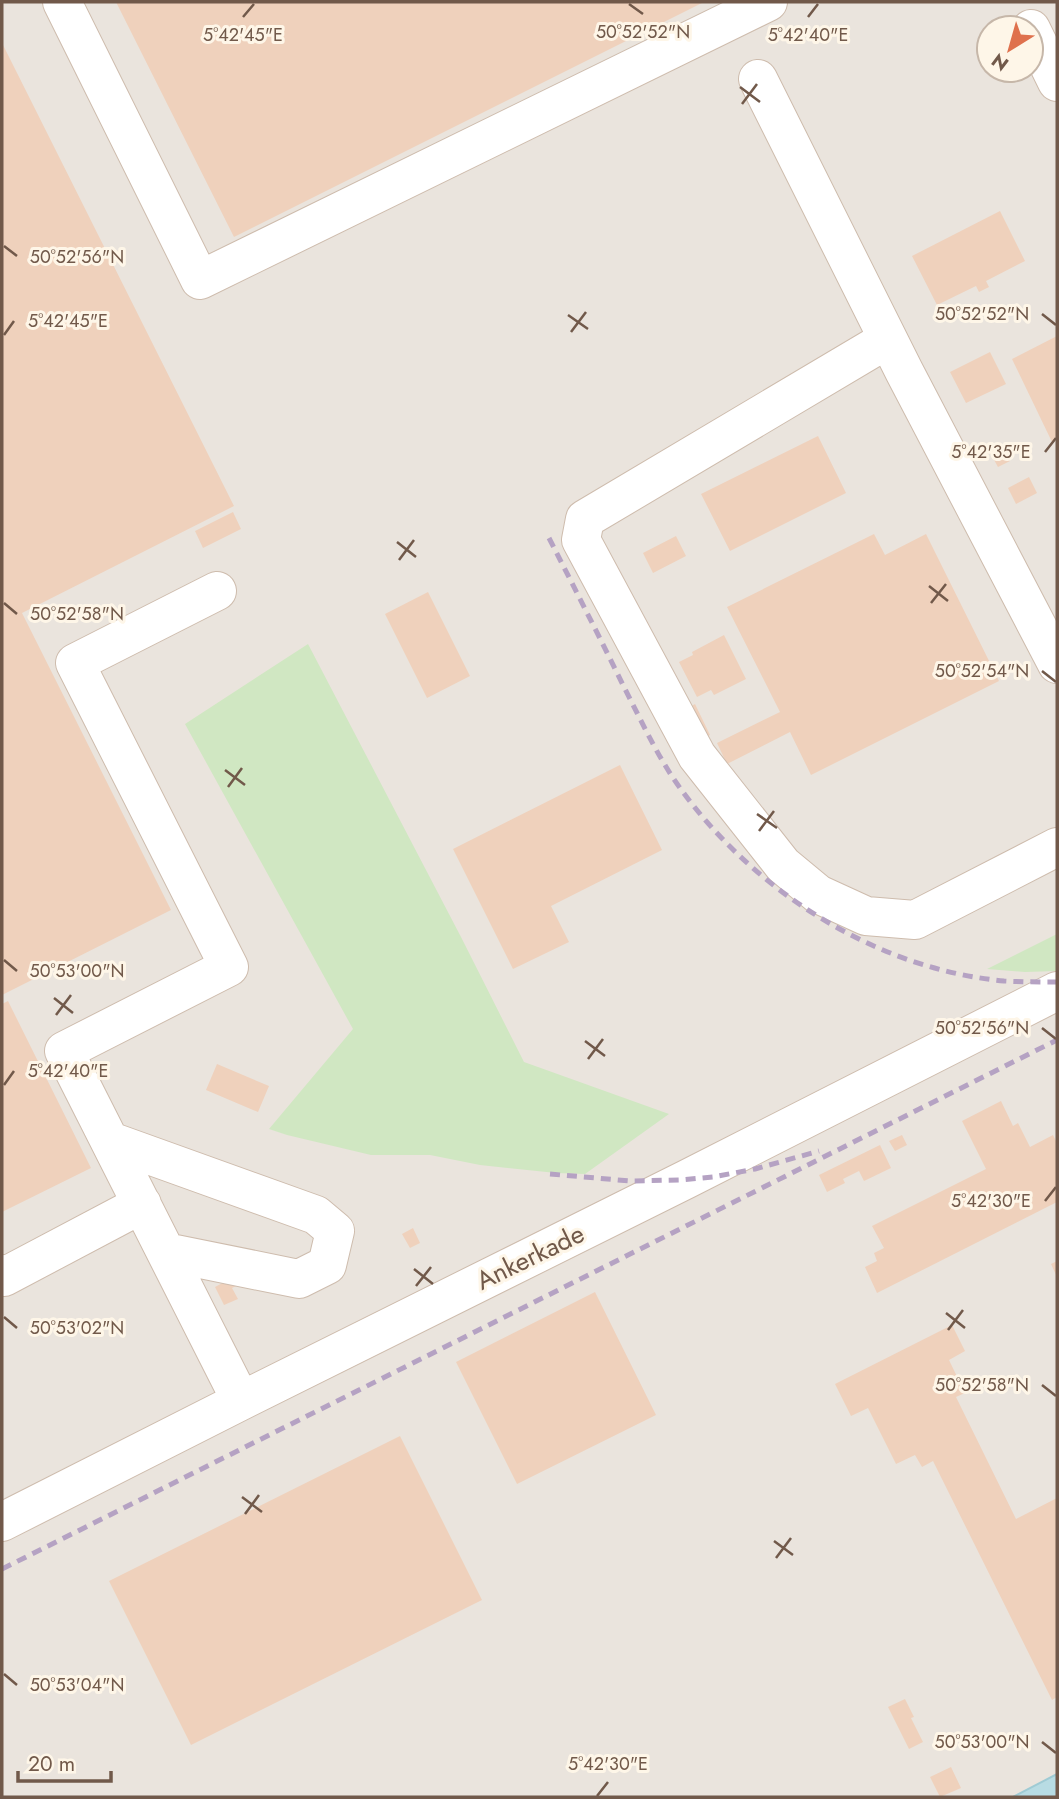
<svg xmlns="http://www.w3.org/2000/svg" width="1059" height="1799" viewBox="0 0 1059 1799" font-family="Jost,sans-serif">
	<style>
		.industrial { fill: #eae4dd; fill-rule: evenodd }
		.green { fill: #d0e7c2 }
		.water { fill: #b8dce3; stroke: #9fcbd4; stroke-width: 2 }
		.building { fill: #efd1bc }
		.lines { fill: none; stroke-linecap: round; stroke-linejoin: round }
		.minor-casing { stroke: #cebcad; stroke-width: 40 }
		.minor { stroke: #fff; stroke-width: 38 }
		.rail { stroke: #b5a2c3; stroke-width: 5; stroke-dasharray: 10 7; stroke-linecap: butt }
		.ticks { fill: none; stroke: #71594a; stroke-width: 2.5 }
		.labels { text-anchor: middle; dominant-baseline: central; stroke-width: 6; stroke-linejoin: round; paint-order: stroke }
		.street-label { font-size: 26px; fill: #71594a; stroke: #fef6e8 }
		.ticks-label { font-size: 18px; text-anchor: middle; fill: #71594a; stroke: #fef6e8; stroke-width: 6; stroke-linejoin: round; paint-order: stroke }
	</style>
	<rect width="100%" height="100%" fill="#fbf2e3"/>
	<path class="industrial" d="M2,2H1057V1774L1013,1797H2ZM989,28H1031V70H989Z"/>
	<path class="green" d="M308,644L461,937L524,1062L669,1114L585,1174L556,1173L480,1165L430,1155H371L287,1135L269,1129L353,1029L185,724Z
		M1057,934V971L1025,972L987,969Z"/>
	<path class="water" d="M1057,1774V1797H1013Z"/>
	<path class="building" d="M116,2H704L234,237Z
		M2,43L234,506L22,613L171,910L2,995Z
		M1000,211L1025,261L986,281L989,287L979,292L976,286L937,305L912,256Z
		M1057,336V439L1052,442L1012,359Z
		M990,352L1006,384L966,403L950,372Z
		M818,436L846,493L730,551L701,494Z
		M1001,443L1010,461L998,467L988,449Z
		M1029,477L1037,493L1016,504L1008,488Z
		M233,512L241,529L203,548L195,531Z
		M874,534L885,555L926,534L999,681L811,775L790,732L727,764L717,743L780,712L727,607Z
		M676,536L686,556L653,573L643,553Z
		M428,592L470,676L427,698L385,614Z
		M724,635L746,679L714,695L711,690L697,697L679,662L693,655L692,652Z
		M695,704L710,735L693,744L679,713Z
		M620,765L662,850L551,906L569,942L513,969L453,849Z
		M8,1001L91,1168L2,1212V1004Z
		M217,1064L269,1086L258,1112L206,1090Z
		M1001,1101L1013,1126L1018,1123L1030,1147L1053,1135L1057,1143V1202L877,1293L865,1267L877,1261L874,1253L884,1248L872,1226L986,1169L962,1121Z
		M902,1135L907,1145L895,1151L889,1141Z
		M880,1145L891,1168L864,1181L859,1171L843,1179L845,1183L827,1192L819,1175Z
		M413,1228L420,1243L410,1248L402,1234Z
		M1057,1261V1277L1051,1264Z
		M232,1278L236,1286L232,1288L238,1299L224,1305L215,1287Z
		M595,1292L656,1415L517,1484L456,1362Z
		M952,1325L965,1351L949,1360L965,1393L956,1397L1016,1519L1057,1498V1697L1052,1700L933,1461L922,1467L915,1455L896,1464L868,1408L851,1416L835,1384Z
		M400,1436L482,1600L191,1745L109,1581Z
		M905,1699L914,1717L911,1718L923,1742L909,1749L888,1707Z
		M951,1767L961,1788L940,1797L930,1777Z"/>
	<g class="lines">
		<g class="minor-casing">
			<path id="minor" d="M62,2L200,280L768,2
				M1031,29L1057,82
				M758,79L904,371L1057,664
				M888,339L585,519L581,540L697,756L783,865L818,894L866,916L915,920L1057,847
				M217,591L75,663L229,967L64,1051L241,1401
				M110,1141L316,1215L335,1231L327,1265L299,1279L166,1252
				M2,1274L4,1277L142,1204
				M2,1522L241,1401L687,1179L1057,991"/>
		</g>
		<use href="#minor" class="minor"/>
		<path class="rail" d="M549,538C574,587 599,636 623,685C641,720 657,756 680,788C754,891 876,969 1004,981C1022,982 1040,982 1057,982
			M550,1174L630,1181L680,1180L713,1177L755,1169L819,1151
			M2,1569L1057,1040"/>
	</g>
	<path class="ticks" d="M629,4L643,14M243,17L254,4M808,17L818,4M740,87L760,102M742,104L757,84M4,246L17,256M1042,314L1056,325M568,315L588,329M571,332L586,312M4,335L14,321M1045,452L1056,438M397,542L416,557M399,560L414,540M929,586L948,601M4,603L17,614M931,603L946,584M1042,671L1056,682M225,770L245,785M228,787L242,768M757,814L777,828M759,831L774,811M4,960L17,971M54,998L73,1013M56,1015L71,995M1042,1028L1056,1039M585,1041L605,1056M588,1059L603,1039M4,1085L14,1071M1045,1201L1056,1187M414,1269L433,1284M416,1286L431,1267M946,1313L965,1328M4,1317L17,1328M948,1330L963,1310M1042,1385L1056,1396M242,1497L262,1512M245,1514L259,1495M774,1541L793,1555M776,1558L791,1538M4,1674L17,1685M1042,1742L1056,1753M597,1796L608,1782"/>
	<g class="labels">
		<g class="street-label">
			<text transform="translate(530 1257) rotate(-26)">Ankerkade</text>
		</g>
	</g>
	<g class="ticks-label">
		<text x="643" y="38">50°52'52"N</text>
		<text x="243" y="41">5°42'45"E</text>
		<text x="808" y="41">5°42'40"E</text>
		<text x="77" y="263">50°52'56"N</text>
		<text x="982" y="320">50°52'52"N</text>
		<text x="68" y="327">5°42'45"E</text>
		<text x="991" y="458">5°42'35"E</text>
		<text x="77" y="620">50°52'58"N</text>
		<text x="982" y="677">50°52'54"N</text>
		<text x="77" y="977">50°53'00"N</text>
		<text x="982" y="1034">50°52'56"N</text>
		<text x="68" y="1077">5°42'40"E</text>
		<text x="991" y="1207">5°42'30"E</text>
		<text x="77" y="1334">50°53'02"N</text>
		<text x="982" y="1391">50°52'58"N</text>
		<text x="77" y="1691">50°53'04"N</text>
		<text x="982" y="1748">50°53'00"N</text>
		<text x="608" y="1770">5°42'30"E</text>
	</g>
	<rect width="1059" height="1799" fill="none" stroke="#71594a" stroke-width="7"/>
	<g transform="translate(1010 49) rotate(217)"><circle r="33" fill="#fef6e8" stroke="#c6b7a9" stroke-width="2"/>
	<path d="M0-5L12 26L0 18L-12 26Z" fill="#df714d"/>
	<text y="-10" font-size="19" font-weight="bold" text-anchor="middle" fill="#71594a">N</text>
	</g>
	<path d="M18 1771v10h93v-10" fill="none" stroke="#71594a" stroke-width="3.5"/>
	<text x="28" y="1771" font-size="21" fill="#71594a" stroke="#fef6e8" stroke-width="5" paint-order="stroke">20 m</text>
</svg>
